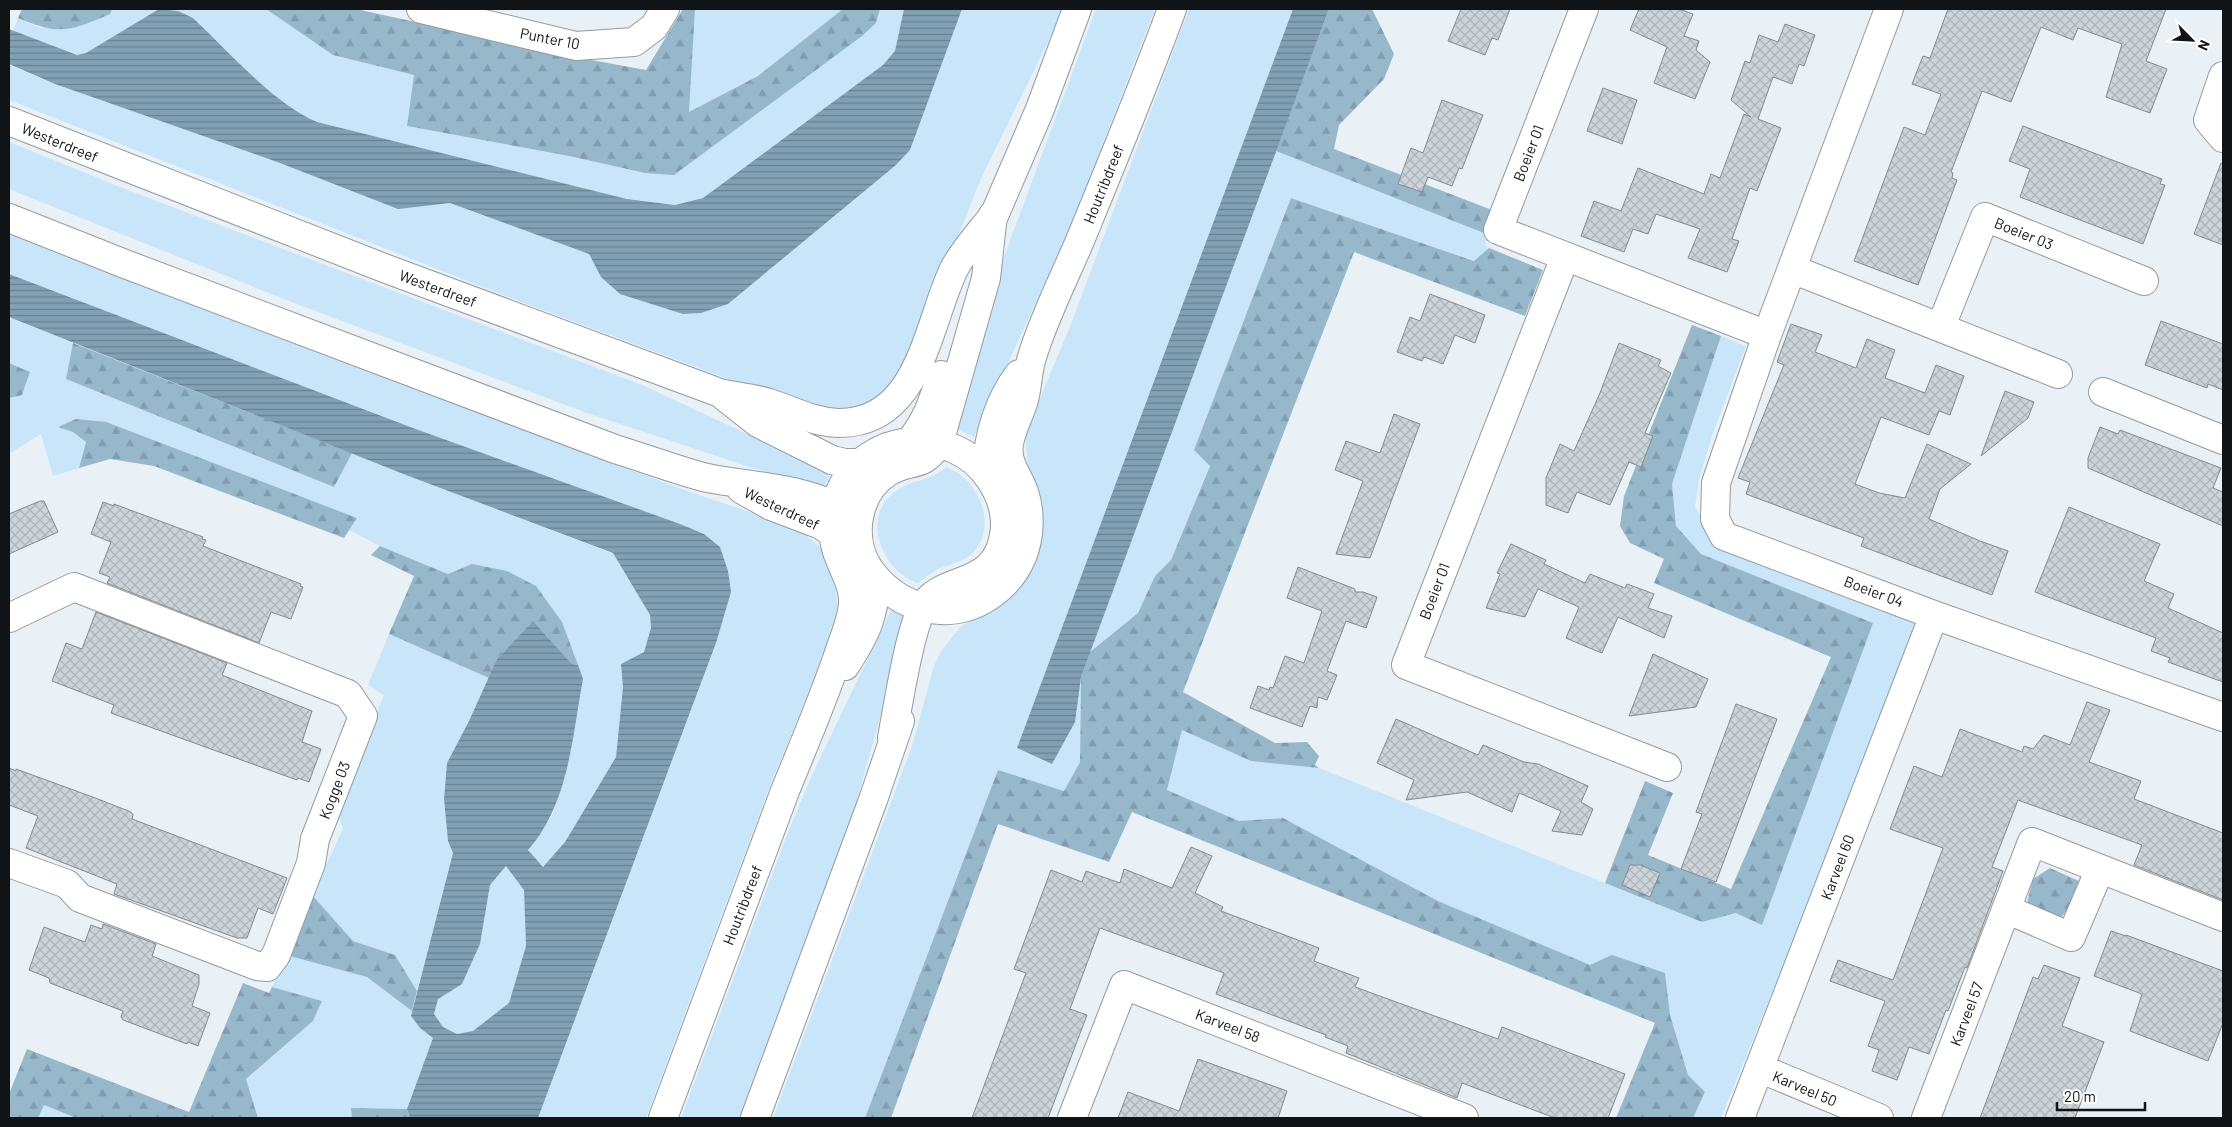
<svg xmlns="http://www.w3.org/2000/svg" width="2232" height="1127" viewBox="0 0 2232 1127" font-family="Barlow,sans-serif">
	<style>
		.green { fill: #c8e5f9 }
		.forest { fill: url(#forest-firs) }
		.water { fill: url(#water-rules); fill-rule: evenodd }
		.building { fill: url(#building-cross-hatch); stroke: #848b90 }
		.lines { fill: none; stroke-linecap: round; stroke-linejoin: round }
		.minor-casing { stroke: #939ba0; stroke-width: 30 }
		.major-casing { stroke: #939ba0; stroke-width: 30 }
		.minor { stroke: #fff; stroke-width: 28 }
		.major { stroke: #fff; stroke-width: 28 }
		.labels { text-anchor: middle; dominant-baseline: central; stroke-width: 4; stroke-linejoin: round; paint-order: stroke }
		.street-label { font-size: 15px; fill: #111416; stroke: #fff }
	</style>
	<defs>
		<pattern id="forest-firs" width="22" height="20" patternUnits="userSpaceOnUse" patternTransform="scale(1.25)"><rect width="22" height="20" fill="#97b7cb"/><path d="M5 1l3.5 6h-7zM16 11l3.5 6h-7z" fill="#819cae"/></pattern>
		<pattern id="water-rules" width="6" height="5" patternUnits="userSpaceOnUse" patternTransform="scale(1.25)"><rect width="6" height="5" fill="#81a0b4"/><path d="M0 2.5h6" fill="none" stroke="#688191"/></pattern>
		<pattern id="building-cross-hatch" width="8" height="8" patternUnits="userSpaceOnUse" patternTransform="scale(1.25)"><rect width="8" height="8" fill="#ccd4da"/><path d="M0 0l8 8M0 8l8-8" fill="none" stroke="#aeb5ba"/></pattern>
	</defs>
	<rect width="100%" height="100%" fill="#e9f1f7"/>
	<path class="green" d="M112,9H159L86,53L77,55L13,31L18,18L40,28L110,14Z
		M171,9H266L333,55L414,75L407,126L569,156L645,173L876,23L880,9H904L895,51L883,65L703,198L675,205L627,199L317,122L301,116L282,102Z
		M695,9H843L758,76L689,112Z
		M962,9H1062L1047,44L982,176L904,373L883,393L867,403L846,408L819,410L774,396L516,300L9,100V65L55,84L280,163L398,208L450,203L581,251L589,254L601,277L683,314L701,313L728,304L896,165L910,150Z
		M1096,9H1155L1071,226L974,437L957,429L998,273Z
		M1189,9H1293L1017,748L1052,764L1081,677L1080,762L1064,791L998,770L865,1118H773L912,746L934,666L940,653L960,627L996,606L1028,468L1025,434L1069,329Z
		M9,142L125,189L642,385L831,473L822,491L587,413L294,303L9,189Z
		M1276,151L1489,235L1485,245L1500,252L1489,248L1475,261L1291,198L1210,465L1171,560L1155,576L1138,613L1090,652Z
		M9,231L109,272L531,433L690,492L798,528L822,549L835,581L838,615L828,646L771,783L646,1118H538L716,643L704,534L413,428L9,274Z
		M9,317L73,343L66,379L334,487L352,453L614,554L650,615L651,628L644,652L621,664L623,687L616,757L565,842L543,867L528,850L553,814L566,772L472,565L448,574L380,546L349,530L357,518L59,427L73,432L86,442L79,468L53,476L41,434L9,454V398L22,395L30,372L9,363Z
		M1721,336L1746,346L1712,436L1699,479L1695,507L1716,540L1923,621L1721,1118H1693L1705,1092L1688,1075L1670,1015L1665,973L1590,966L1438,901L1283,818L1239,821L1167,790L1182,730L1251,761L1319,768L1702,922L1736,913L1873,623L1701,554L1676,526L1672,484Z
		M946,467C977,478 997,522 976,549C965,564 947,563 933,572C927,575 923,581 917,583C901,577 889,564 882,548C872,525 878,500 901,488C918,478 929,482 946,467Z
		M892,608L909,616L856,803L740,1118H681L785,840L812,775Z
		M389,634L489,678L469,721L447,763L444,799L448,841L453,853L417,991L395,955L353,941L312,895L343,829L336,808L384,695L368,685Z
		M506,866L524,890L526,946L509,1003L473,1032L457,1034L443,1027L434,1014L438,998L462,984L480,944L490,885Z
		M286,955L367,977L412,1011L411,1016L420,1028L433,1038L407,1109L352,1108V1118H258L246,1079L313,1021L322,1001L272,987Z
		M43,1105L76,1118H38Z"/>
	<path class="forest" d="M22,9H112L110,14C70,31 60,36 18,18Z
		M266,9H356L575,57L646,70L683,9H695L689,112L758,76L843,9H880L876,23L862,36L674,175L645,173L569,156L407,126L414,75L333,55Z
		M1329,9H1372L1394,54L1384,79L1339,125L1334,149L1497,212L1489,235L1276,151Z
		M1291,198L1474,261L1489,248L1543,270L1525,316L1354,252L1183,692L1275,743L1307,742L1319,756L1315,765L1319,768L1251,761L1182,730L1167,790L1239,821L1283,818L1438,901L1590,965L1612,955L1665,973L1670,1015L1688,1075L1705,1092L1693,1118H1616L1655,1023L1132,812L1109,862L998,824L891,1118H865L998,770L1064,791L1080,762L1081,677L1090,652L1138,613L1155,576L1171,560L1210,466L1194,450Z
		M1692,325L1721,336L1672,484L1676,526L1701,554L1873,623L1762,925L1736,913L1702,922L1605,883L1645,781L1673,793L1648,855L1731,889L1831,657L1654,583L1664,559L1630,543L1620,526L1624,496Z
		M73,343L352,453L334,487L66,379Z
		M9,363L30,372L22,395L9,398Z
		M76,419L106,422L357,518L344,538L154,466L110,459L79,468L86,442L73,432L58,427Z
		M380,546L448,574L472,564L507,571L536,586L562,622L578,665L572,664L533,621L497,659L489,678L389,634L414,576L371,555Z
		M2050,868L2081,882L2066,912L2055,923L2026,907L2033,879Z
		M312,895L353,941L395,955L417,991L412,1011L367,977L286,955Z
		M243,983L269,993L272,987L322,1001L313,1021L246,1079L258,1118H76L44,1105L38,1118H9V1094L27,1049L189,1112Z
		M351,1108L407,1109L410,1118H352Z"/>
	<path class="water" d="M159,9L178,11L193,18C227,50 275,105 317,122L627,199L675,205L703,198L883,65L895,51L904,9H962L910,150L896,165L728,304L701,313L683,314L620,294L601,277L589,254L581,251L450,203L398,209L280,163L55,84L9,64V29L77,55L86,53Z
		M1293,9H1329L1081,677L1075,722L1052,764L1017,748Z
		M9,274L413,428L680,524L704,534L720,547L728,571L731,592L716,643L538,1118H410L407,1109L433,1038L420,1028L411,1016L453,853L448,841L444,799L447,763L469,721L497,659L533,621L572,664L578,665L583,679C572,737 569,804 528,850L543,867L565,842L616,757L623,687L621,664L644,652L651,628L650,615L613,553L406,475L9,317ZM506,866L524,890L526,946L509,1003L473,1031L457,1034L443,1027L434,1014L438,999L462,984L480,944L490,885Z"/>
	<path class="building" d="M1461,9H1510L1498,40L1492,38L1485,55L1448,41Z
		M1639,9H1679L1693,14L1684,36L1699,41L1696,50L1710,62L1695,99L1654,83L1667,47L1630,30Z
		M1948,9H2166L2146,61L2167,69L2150,113L2106,97L2122,44L2078,28L2073,40L2041,27L2011,102L1982,91L1951,172L1953,173L1952,178L1957,180L1918,285L1854,261L1904,127L1925,135L1941,94L1912,84L1923,56L1930,58Z
		M1785,24L1815,35L1804,66L1799,64L1792,84L1773,77L1758,119L1781,128L1757,191L1750,188L1732,239L1739,241L1727,272L1688,258L1700,229L1656,214L1648,234L1633,229L1624,252L1581,236L1594,201L1621,211L1638,168L1704,194L1711,174L1720,178L1744,114L1751,117L1731,100L1745,61L1750,63L1759,35L1778,42Z
		M1603,88L1637,100L1622,144L1587,131Z
		M1442,100L1483,115L1462,169L1459,168L1452,186L1428,177L1422,192L1398,184L1411,148L1423,153Z
		M2023,126L2162,179L2160,184L2165,185L2143,244L2020,197L2030,169L2009,161Z
		M2221,163L2223,164V245L2194,234Z
		M1430,294L1485,315L1475,343L1455,335L1443,364L1424,357L1422,361L1397,352L1410,317L1420,321Z
		M2161,321L2223,344V390L2208,384L2207,388L2145,365Z
		M1791,324L1822,335L1815,352L1856,368L1867,339L1895,350L1885,378L1925,393L1936,365L1964,376L1950,415L1939,411L1929,435L1881,417L1855,484L1879,493L1905,498L1927,444L1971,464L1940,489L1929,519L1980,541L2008,551L1992,595L1861,546L1864,538L1746,494L1750,482L1738,478L1784,365L1777,362Z
		M1619,343L1661,360L1658,366L1671,373L1645,433L1653,436L1641,467L1629,462L1610,505L1577,492L1568,513L1546,505V478L1560,444L1574,451L1600,393Z
		M2005,391L2034,402L2028,418L1981,456Z
		M1394,414L1420,424L1370,558L1336,554L1363,481L1335,470L1346,441L1380,453Z
		M2100,427L2118,434L2120,430L2221,468L2213,488L2223,492V526L2088,468V458Z
		M40,501H44L58,532L9,554V514Z
		M103,502L114,506V504L203,537L202,539L206,540L203,546L301,584L300,586L303,587L291,619L271,612L259,643L107,583L110,577L99,573L111,542L91,534Z
		M2069,507L2160,544L2144,581L2174,594L2168,608L2223,633V682L2168,662L2170,658L2151,651L2156,638L2035,592Z
		M1511,544L1546,560L1544,564L1585,583L1590,574L1625,588L1627,584L1654,594L1648,608L1672,616L1664,638L1618,617L1602,653L1587,647L1566,638L1579,607L1538,589L1525,617L1486,608L1500,574L1497,573Z
		M1298,567L1355,589V592H1363L1377,597L1366,628L1346,621L1327,671L1337,675L1327,700L1318,697L1317,708L1310,706L1302,727L1250,708L1258,686L1269,690L1270,687L1273,688L1285,656L1304,663L1322,611L1287,598Z
		M96,612L227,663L222,675L312,711L302,742L321,749L309,782L298,778L297,780L111,713L114,705L52,681L66,643L82,649Z
		M1653,654L1708,679L1696,707L1629,716Z
		M2087,702L2110,710L2089,762L2141,781L2134,799L2223,833V900L2134,865L2142,845L2018,800L1992,867L2003,871L1967,968L1965,967L1948,1011L1946,1010L1929,1054L1909,1047L1897,1080L1872,1071L1879,1050L1868,1046L1885,1001L1830,981L1838,960L1893,980L1943,848L1890,829L1914,766L1942,777L1960,729L2022,752L2024,746L2033,749L2044,735L2070,745Z
		M1736,704L1777,719L1716,882L1681,869L1702,814L1696,812Z
		M1396,719L1478,755L1483,745L1524,762L1538,764L1588,786L1581,802L1593,809L1582,835L1552,831L1561,811L1519,793L1512,812L1467,792L1406,800L1414,780L1377,763Z
		M9,768L16,771V769L98,799L131,812L133,815L132,819L287,878L273,914L258,908L247,938H237L114,894L117,884L26,848L38,816L9,805Z
		M1191,847L1212,856L1195,893L1223,907L1221,911L1319,948L1314,961L1359,978L1355,987L1498,1039L1502,1027L1625,1074L1608,1118H1555L1462,1083L1457,1098L1346,1053L1348,1046L1325,1037L1326,1035L1216,994L1224,973L1100,928L1070,1009L1087,1015L1048,1118H972L1026,973L1014,969L1051,870L1082,882L1086,871L1120,883L1124,869L1172,888Z
		M1630,865H1640L1660,873L1650,897L1622,885Z
		M103,924L156,944L152,956L199,975V984L192,1006L210,1013L198,1046L188,1042L187,1044L123,1020L121,1017L123,1011L50,983L49,978L29,970L44,927L85,942L91,925L102,929Z
		M2111,931L2126,936V935L2223,971V1023L2208,1061L2130,1031L2142,994L2094,976Z
		M2044,965L2080,978L2062,1026L2104,1042L2075,1118H1980L2033,977L2038,979Z
		M1198,1059L1287,1091L1278,1118H1118L1128,1092L1179,1111Z"/>
	<g class="lines">
		<g class="minor-casing">
			<path id="minor" d="M421,9L576,46L634,42L654,27L665,9
				M1584,9L1498,230L1767,335
				M1889,9L1767,335L1716,483L1715,519L1724,536L1934,615L2223,717
				M2223,76L2208,120L2223,138
				M1565,257L1406,665L1667,767
				M1792,269L2058,374
				M1941,326L1985,217L2144,281
				M2103,392L2223,440
				M9,618L74,587L348,694L363,716L315,839L311,863L276,955L267,967L257,966L80,898L67,884L9,863
				M2006,909L2071,937L2100,869
				M1759,1068L1879,1118
				M1072,1118L1124,985L1464,1118
				M1740,1118L1934,615
				M1926,1118L2032,842L2223,917"/>
		</g>
		<g class="major-casing">
			<path id="major" d="M9,121L384,268L720,393L758,423L832,460L845,463H860
				M993,215L986,278L939,443C921,471 911,457 888,472C855,493 848,543 872,573C888,594 913,609 940,610C975,612 1008,589 1022,557C1030,537 1031,513 1024,492C1017,473 1004,461 1010,439C1013,427 1019,415 1023,403C1028,388 1027,372 1032,357C1043,320 1064,278 1079,243C1111,165 1143,88 1172,9
				M9,218L125,264L615,449C644,458 674,469 703,477C740,486 825,488 849,518
				M987,232L1040,109L1077,9
				M724,394C738,397 754,398 769,403C792,410 812,422 838,423C919,424 927,327 953,271C962,252 980,233 993,216
				M910,441C927,421 934,399 941,375
				M986,473C988,438 997,403 1019,374
				M741,489L771,506L821,525L833,533
				M845,666C865,635 875,616 876,578
				M663,1118C704,1009 744,900 785,791C804,744 824,698 840,650C844,638 850,624 852,611C856,592 848,579 841,562C831,540 830,516 839,494C864,431 953,423 990,479C1000,494 1006,510 1005,528C999,593 942,572 922,608C917,618 914,630 911,641C903,673 898,705 892,738
				M755,1118L873,800L900,721"/>
		</g>
		<use href="#minor" class="minor"/>
		<use href="#major" class="major"/>
	</g>
	<g class="labels">
		<g class="street-label">
			<text transform="translate(550 38) rotate(11)">Punter 10</text>
			<text transform="translate(60 142) rotate(22)">Westerdreef</text>
			<text transform="translate(1528 153) rotate(-69)">Boeier 01</text>
			<text transform="translate(1103 184) rotate(-68)">Houtribdreef</text>
			<text transform="translate(2024 233) rotate(22)">Boeier 03</text>
			<text transform="translate(438 288) rotate(20)">Westerdreef</text>
			<text transform="translate(782 508) rotate(25)">Westerdreef</text>
			<text transform="translate(1434 591) rotate(-69)">Boeier 01</text>
			<text transform="translate(1874 591) rotate(21)">Boeier 04</text>
			<text transform="translate(334 790) rotate(-69)">Kogge 03</text>
			<text transform="translate(1837 867) rotate(-69)">Karveel 60</text>
			<text transform="translate(742 905) rotate(-69)">Houtribdreef</text>
			<text transform="translate(1966 1014) rotate(-69)">Karveel 57</text>
			<text transform="translate(1228 1025) rotate(21)">Karveel 58</text>
			<text transform="translate(1805 1088) rotate(23)">Karveel 50</text>
		</g>
	</g>
	<rect width="2232" height="1127" fill="none" stroke="#111416" stroke-width="20"/>
	<g transform="translate(2192 40) rotate(114)" stroke="#ffffff" stroke-width="4" paint-order="stroke">
	<path d="M0-4L9 19L0 12L-9 19Z" fill="#111416"/>
	<text y="-8" font-size="14" font-weight="bold" text-anchor="middle" fill="#111416">N</text>
	</g>
	<path d="M2057 1102v8h88v-8" fill="none" stroke="#111416" stroke-width="2.5"/>
	<text x="2064" y="1102" font-size="15" fill="#111416" stroke="#ffffff" stroke-width="4" paint-order="stroke">20 m</text>
</svg>
